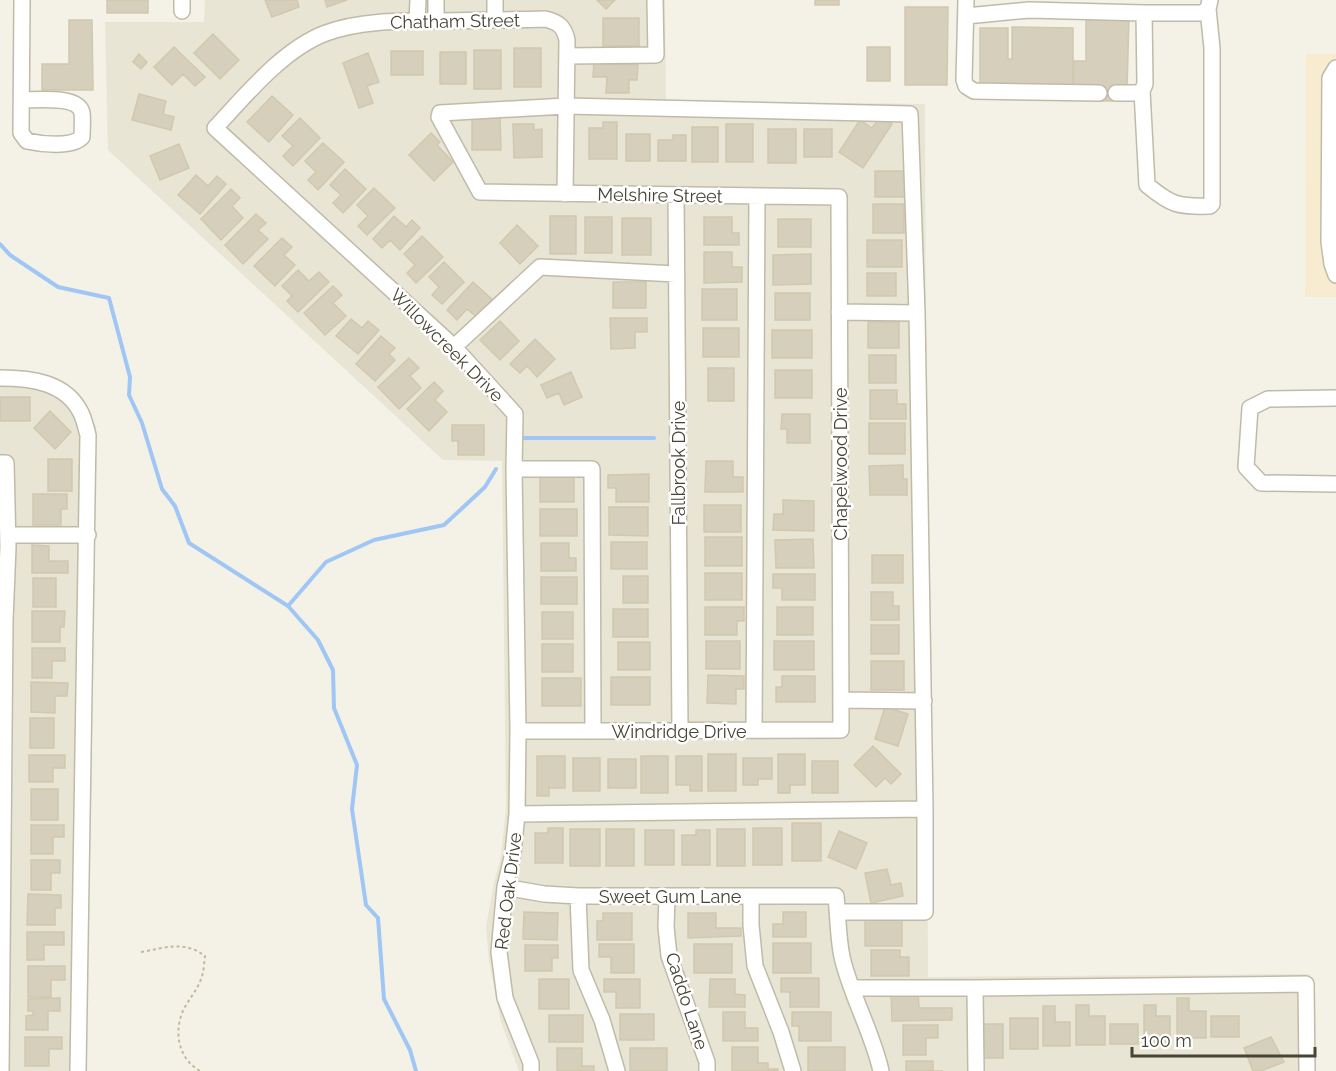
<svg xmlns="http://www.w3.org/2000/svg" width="1336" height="1071" viewBox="0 0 1336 1071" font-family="Raleway,sans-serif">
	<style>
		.residential { fill: #e8e5d4 }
		.commercial { fill: #f7ecd0 }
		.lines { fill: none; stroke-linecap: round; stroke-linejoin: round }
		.stream { stroke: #9fc6f4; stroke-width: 4 }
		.building { fill: #d6cfbb; stroke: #d1c8ae; stroke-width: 1.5 }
		.minor-casing { stroke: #c0bba8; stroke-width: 18 }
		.path { stroke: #c3b999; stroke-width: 2; stroke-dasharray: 3 3; stroke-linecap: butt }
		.minor { stroke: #fff; stroke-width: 15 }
		.labels { text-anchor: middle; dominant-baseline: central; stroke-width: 5; stroke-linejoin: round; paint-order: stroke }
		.street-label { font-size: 18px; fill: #474335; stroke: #fff }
	</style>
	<rect width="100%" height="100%" fill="#f4f2e6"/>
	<path class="residential" d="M205,0H665L666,101L925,104L928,977L1309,974L1310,1071H519L501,1022L489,961L486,927L494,883L501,856L506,808L502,461L443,460L108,150L105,22H204Z
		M0,375L42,376L58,381L70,388L86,406L96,427L83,1071H0Z"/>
	<path class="commercial" d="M1306,54H1336V297H1305Z"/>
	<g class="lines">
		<path class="stream" d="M0,244L10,255L58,287L109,298L130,377L129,395L142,423L162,489L175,506L189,543L288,606L318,640L333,670L334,708L357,765L352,809L366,905L378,918L384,999L410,1050L416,1071
			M524,438H654
			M288,606L326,562L374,540L444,525L485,487L496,469"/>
	</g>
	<path class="building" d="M107,0H148V13H107Z
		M265,0H297L299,7L272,17Z
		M325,0H347L327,7Z
		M597,0H615L606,9Z
		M815,0H839V5H815Z
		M905,7H948L947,85H905Z
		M1086,17L1129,18L1127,90H1116L1115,101H1099V89L1073,88L1074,61H1086Z
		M603,18H639V46H603Z
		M69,20H92L93,90H42V64H69Z
		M1012,27L1073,28V87L980,86V28H1008V59H1012Z
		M213,34L239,60L220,79L194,53Z
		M174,47L205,77L195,86L183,74L172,85L154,67Z
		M867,47H890V81H867Z
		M514,48H541V87H514Z
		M474,50H501V89H474Z
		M391,51H423V75H391Z
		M440,52H466V84H440Z
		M368,53L379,82L367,86L373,103L359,108L343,63Z
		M139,54L147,62L141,69L133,62Z
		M594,63L638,65L637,80H629V93H606L607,77H593Z
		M139,94L166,101L163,114L174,117L171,130L132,120Z
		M272,96L293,115L269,142L247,122Z
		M472,115H500L501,150H472Z
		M880,117L892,124L863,168L839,152L860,120L872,128Z
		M300,118L320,138L293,166L283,156L293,146L282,136Z
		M603,122H617V159H589V128H603Z
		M513,124H534V130L542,129V157L514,158Z
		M726,124H753V162H726Z
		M692,127H718V162H692Z
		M768,129H796V163H768Z
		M804,129H832V157H804Z
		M431,133L440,142L437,145L453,162L434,181L409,155Z
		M626,134H650V161H626Z
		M673,135H686V161H658V140H673Z
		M323,143L344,162L318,190L308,180L316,172L305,161Z
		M179,144L189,168L160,180L150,156Z
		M345,169L366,189L343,213L333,203L341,195L330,185Z
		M875,171H905V197H875Z
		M196,175L208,186L217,176L226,184L200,214L178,195Z
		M374,188L395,208L367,235L358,226L368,216L357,205Z
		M231,189L240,198L232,206L243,218L221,240L201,219Z
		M873,204H904V233H873Z
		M256,214L266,223L258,230L268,239L243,264L225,245Z
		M394,216L406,227L412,220L420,228L400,250L390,240L382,248L373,239Z
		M550,216H576V254H550Z
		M585,217H612V253H585Z
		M704,217H732V233H739V245H704Z
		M622,218H651V255H622Z
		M778,219H811V247H778Z
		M517,225L538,246L520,264L500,243Z
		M422,236L443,257L416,283L407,273L415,265L404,254Z
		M282,238L292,247L284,255L295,265L275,286L254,266Z
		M867,240H902V267H867Z
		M704,252H732V267H742V282L704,283Z
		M811,254V284L773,285V255Z
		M444,262L464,282L442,304L432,295L439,287L429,277Z
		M298,270L309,281L319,272L329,282L298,312L287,301L292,296L282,286Z
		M867,273H896V296H867Z
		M473,282L495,302L479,319L467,309L457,320L447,310Z
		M613,282H646V308H613Z
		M333,286L342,295L333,303L346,316L325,335L304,313Z
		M702,289H737V320H702Z
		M775,293H810V320H775Z
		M610,318H647V332H635V348L611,349Z
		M351,319L362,328L368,321L379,330L358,354L336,336Z
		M500,321L519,341L500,360L480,340Z
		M868,322H899V348H868Z
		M703,328H739V357H703Z
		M772,330H812V358H772Z
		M381,336L395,348L389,354L395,360L375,381L356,364Z
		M535,339L555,359L537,377L527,366L520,373L510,364Z
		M869,355H896V383H869Z
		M409,358L419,368L410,376L421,388L399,409L378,387Z
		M708,368H734V401H708Z
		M775,370H812V398H775Z
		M571,372L582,397L564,405L559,393L547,398L541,385Z
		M434,382L443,391L435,400L447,412L429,431L407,409Z
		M870,390H897V404H906V419H870Z
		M0,397H30V421H0Z
		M50,411L71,432L55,449L34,428Z
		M782,414H810V443H787V429H781Z
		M869,423H905V454H869Z
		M452,425H484V455H458V441H452Z
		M48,459H72V491H48Z
		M706,461H733V477H743V492H705Z
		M903,465V479H907V495H870L869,466Z
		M649,474V502H616V488H608V475Z
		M540,477H574V502H540Z
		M33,494H67V509H61V525H33Z
		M783,500L814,501V531L773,530L774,514H783Z
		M704,505H741V532H704Z
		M609,507H648V536L609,535Z
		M540,509H577V536H540Z
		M705,537H742V566H705Z
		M813,539L814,568H776L775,540Z
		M611,542H647V569H611Z
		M541,543H569V558H576V571H541Z
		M32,545L49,546V561H68V573H32Z
		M872,555H903V583H872Z
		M705,573H742V600H705Z
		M773,574H815V600H782V588H773Z
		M623,576H648V603H623Z
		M541,577H577V604H541Z
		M33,578H56V607H33Z
		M871,592H893V606H899V620H871Z
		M705,607H744V621H737V635H705Z
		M777,607H813V635H777Z
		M613,609H648V637H613Z
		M32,611H65L64,627H60V642H32Z
		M542,612H573V639H542Z
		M871,625H899V654H871Z
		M706,641H740V669H706Z
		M774,641H814V670H774Z
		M618,642H650V670H618Z
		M542,644H573V672H542Z
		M32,648H65V661H52V678H32Z
		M871,661H904V690H871Z
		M708,675L744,676V689H736V704L707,703Z
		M782,676H815V702H776V687H782Z
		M611,677H650V705H611Z
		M542,678H581V706H542Z
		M31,682L68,683L67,696H55V713L31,712Z
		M885,707L908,714L898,746L875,739Z
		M30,718H54V748H30Z
		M873,746L901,774L891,784L885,778L876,787L854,765Z
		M708,754H736V791H708Z
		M778,754H805V785H790V793H778Z
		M29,755H65V768H53V782H29Z
		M537,756H565V788H549V796H537Z
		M641,756H668V793H641Z
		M676,756H702V791H690V785H676Z
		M573,758H600V791H573Z
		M743,758H772V779H758V785H743Z
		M608,759H636V788H608Z
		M812,761H838V793H812Z
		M31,789H58V820H31Z
		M792,823H821V861H792Z
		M31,825H64V837H53V854H31Z
		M548,828H563V863H535V833H548Z
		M753,828H782V865H753Z
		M570,829H600V866H570Z
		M606,829H634V866H606Z
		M717,829H745V866H717Z
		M645,830H674V865H645Z
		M696,830H710V865H682V835H696Z
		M839,831L867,843L856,869L828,857Z
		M31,860H60V873H51V890H31Z
		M887,869L891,885L901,883L903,896L871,903L865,873Z
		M28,894L61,895V908H55V925H27Z
		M524,912L558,913L557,940L523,939Z
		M783,912H806V937H773V924H783Z
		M603,913H632V940H597V921H603Z
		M688,913H716V928H741V936L688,938Z
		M865,916H902V946H865Z
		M27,932H64V945H44V960H27Z
		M773,943H811V973H773Z
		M599,944H634V973H611V957H599Z
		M694,944H732V973H694Z
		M525,945H558V958H552V971H525Z
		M871,950H900V957H909V976H871Z
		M28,966H65V980H51V997H28Z
		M781,978H819V1007H790V992H781Z
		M539,979H569V1009H539Z
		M604,979H640V1008H616V992H604Z
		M710,979H735V994L745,995V1007H709Z
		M918,992L919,1008H952V1020L892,1021L891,993Z
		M60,998V1011H48V1030H26V1016L33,1015V1011H28V999Z
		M1177,998H1189V1011H1206V1038H1177Z
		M1076,1005H1089V1016H1105V1045H1076Z
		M1144,1005H1156V1016H1170V1044H1144Z
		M1043,1006H1055V1022H1070V1046H1043Z
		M723,1012H745V1028H758V1041H723Z
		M792,1012H831V1041H799V1026H792Z
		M620,1014H654V1040H620Z
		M549,1015H583V1042H549Z
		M1211,1016H1239V1037H1211Z
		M1010,1018H1038V1049H1010Z
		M977,1024H1003V1058H977Z
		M1110,1024H1138V1044H1110Z
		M903,1025H938V1038H926V1055H903Z
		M25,1037H62V1049H49V1066H25Z
		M1271,1037L1284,1062L1261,1071H1253L1244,1048Z
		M732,1047H758V1063H768V1069H778V1071H732Z
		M808,1047H845V1071H808Z
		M557,1048H582V1066H594V1071H557Z
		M630,1048H667V1071H630Z
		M906,1061H933V1071H943H906Z"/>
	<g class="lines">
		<g class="minor-casing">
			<path id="minor" d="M436,0V21
				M495,0V20
				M966,0L964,80L966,86L974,91L1099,93
				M182,11V0
				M966,16L1029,10L1144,13
				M417,21L418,0
				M567,56L656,55L655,0
				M1336,68L1330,78L1329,242L1332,264L1336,275
				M1142,91L1147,185C1171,205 1178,207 1210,206L1212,204V48L1208,9
				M1116,93H1138L1142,91L1145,84L1144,13H1202L1208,9L1210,0
				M21,100C36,100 79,95 82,113C83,120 82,129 82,137C72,148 40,144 27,141L21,133L22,0
				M676,195L680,731
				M839,312L917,313
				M454,347L540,267L676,274
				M0,378C31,378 66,382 81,413C84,419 86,428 88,435L78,1071
				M1336,398L1268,399L1250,408L1246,467L1261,483L1336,484
				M0,463H6L8,547L5,620L1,1071
				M514,469H592L593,731
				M8,535H88
				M841,700L924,701
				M754,730L757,196
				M517,814L925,809L917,313L910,114L566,106L440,113L439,117L480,192L839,197L841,730L518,731
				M505,887L544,894L578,896H836C838,916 838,938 842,957C851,996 872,1031 881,1071
				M578,896L581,970L602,1020L617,1071
				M667,896L666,927L669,956L707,1062V1071
				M751,896V925L755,966L781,1032L793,1071
				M838,912H925V809
				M852,988H975
				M531,1071V1063L505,998L499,952L505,887L513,853L517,814L518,731L514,469L515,414L454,347L215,128C245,96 283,49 326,33C361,20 402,21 439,21C474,20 509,20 545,19C558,22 564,26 567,40L565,194
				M976,1071L975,988L1306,984L1307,1071"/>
		</g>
		<path class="path" d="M141,952C165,948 184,940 205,956C204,963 204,972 201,979C197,991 187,1001 182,1013C174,1034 179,1059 200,1071"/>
		<use href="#minor" class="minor"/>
	</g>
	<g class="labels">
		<g class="street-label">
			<text transform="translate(455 21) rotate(-1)">Chatham Street</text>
			<text transform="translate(660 195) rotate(1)">Melshire Street</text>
			<text transform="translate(447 345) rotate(45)">Willowcreek Drive</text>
			<text transform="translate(678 463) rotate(-90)">Fallbrook Drive</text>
			<text transform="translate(840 464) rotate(-90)">Chapelwood Drive</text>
			<text x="679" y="731">Windridge Drive</text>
			<text transform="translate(508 891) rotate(-83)">Red Oak Drive</text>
			<text x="670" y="896">Sweet Gum Lane</text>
			<text transform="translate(687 1001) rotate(72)">Caddo Lane</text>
		</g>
	</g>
	<path d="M1132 1047v9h183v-9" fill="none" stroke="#474335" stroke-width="3"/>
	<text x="1141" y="1047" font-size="18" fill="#474335" stroke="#ffffff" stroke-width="4.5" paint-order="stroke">100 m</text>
</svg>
